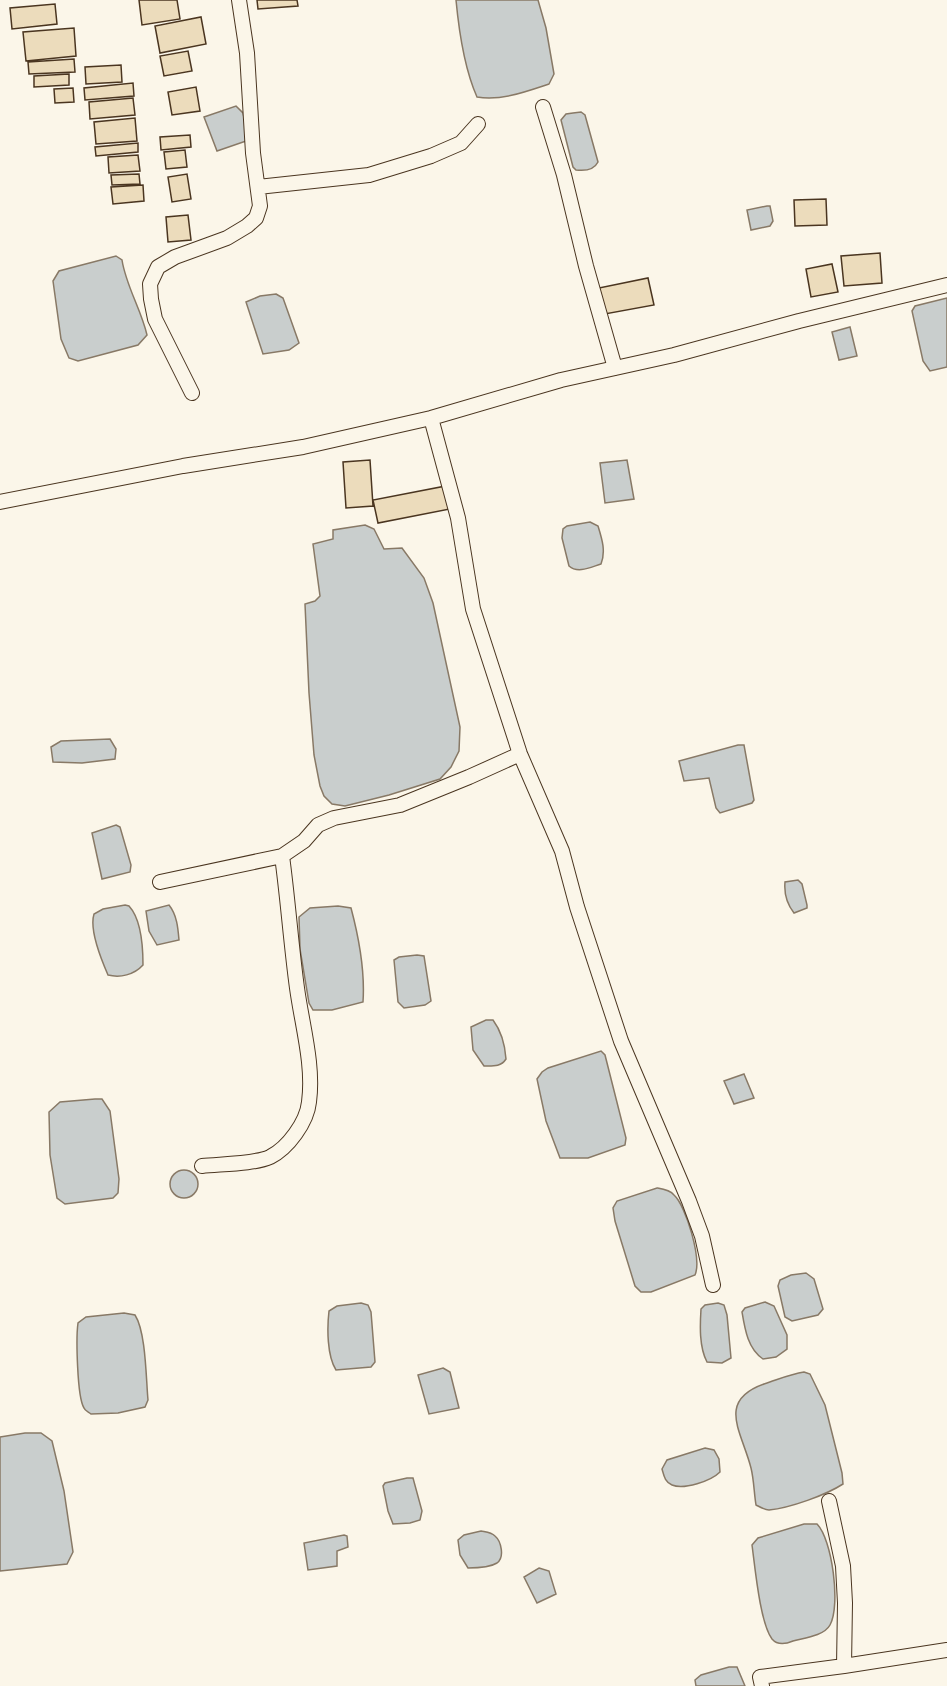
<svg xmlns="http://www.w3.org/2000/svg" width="947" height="1686" viewBox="0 0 947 1686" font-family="'Sofia Sans Condensed',sans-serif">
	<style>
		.water { fill: #c9cecd; stroke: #887966; stroke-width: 1.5 }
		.building { fill: #ecdcbc; stroke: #4a3520; stroke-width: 1.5 }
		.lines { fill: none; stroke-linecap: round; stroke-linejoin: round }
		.street-casing { stroke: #4a3520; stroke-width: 16 }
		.street { stroke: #fbf6e9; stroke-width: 14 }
	</style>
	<rect width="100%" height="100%" fill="#fbf6e9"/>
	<path class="water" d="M456,0H538L546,28L554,74L549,84C525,92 501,101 477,97C464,68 459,32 456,0Z
		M236,106L243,113L249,140L217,151L204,117Z
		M573,113L581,112L585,115L598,162C594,170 584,171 576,170L573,167L561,120L566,114Z
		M767,206H770L773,221L770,226L751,230L747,210Z
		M116,256L122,260C126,286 141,309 147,335L138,345L78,361L69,358L61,339L53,281L59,271Z
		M276,294L283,298L299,343L289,350L263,354L246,302L260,296Z
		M947,298V367L930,371L923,361L912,311L915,306Z
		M850,327L857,356L839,360L832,332Z
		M627,460L634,499L605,503L600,463Z
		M590,522L598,526C602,539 606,551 601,564C591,567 578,574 569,566L562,538L563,529L567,526Z
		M365,525L374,529L384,549L402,548L424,578L433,603L460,727L459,751L451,767L440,779L389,795L345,806L332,804L324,796L320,786L314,755L309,693L305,604L315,601L320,596L313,544L333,539V530Z
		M110,739L116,749L115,759L82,763L53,762L51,747L61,741Z
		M738,745H744L754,800L752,803L720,813L716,808L709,778L684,781L679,761Z
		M116,825L120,827L131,865L130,872L102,879L92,833Z
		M798,880L802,884L807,905V908L794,913C787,904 784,893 785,882Z
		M125,905L129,906C141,919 143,947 143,965C134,975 120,978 108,975C101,959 89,930 94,914L103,909Z
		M169,905C177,915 178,928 179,940L157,945L149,931L146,911Z
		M338,906L351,908C359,938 365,972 363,1002L332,1010H313L309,1003L300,949L299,917L310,908Z
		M417,955L424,956L431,1001L425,1005L404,1008L398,1002L394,960L399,957Z
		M486,1020H493C502,1032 505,1045 506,1059C501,1067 493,1066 484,1066L473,1050L471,1027Z
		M601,1051L605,1055L626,1138L625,1145L588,1158H560L546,1121L537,1079L542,1072L548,1068Z
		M744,1074L754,1098L734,1104L724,1081Z
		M95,1099H102L110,1111L119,1179L118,1193L113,1198L65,1204L57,1198L50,1155L49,1112L60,1102Z
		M170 1184a14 14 0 1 1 28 0a14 14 0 1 1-28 0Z
		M657,1188C663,1189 670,1190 674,1195C686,1206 702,1259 695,1275L651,1292H641L635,1286L615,1221L613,1208L617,1201Z
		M806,1273L814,1279L823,1309L818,1315L792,1321L785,1317L778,1286L780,1280L791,1275Z
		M765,1302L774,1306L787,1335V1349L776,1357L763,1359C748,1349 745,1330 742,1312L745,1308Z
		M361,1303L368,1305L371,1312L375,1362L371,1367L336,1370C327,1356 327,1328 329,1311L337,1306Z
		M718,1303L724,1305L727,1315L731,1358L722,1363L707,1362C699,1347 700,1325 701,1309L705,1305Z
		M124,1313L135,1315C146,1332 146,1379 148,1400L145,1407L118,1413L91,1414C89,1412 85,1411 84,1408C77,1397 76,1337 78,1323L86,1317Z
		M443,1368L450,1372L459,1408L429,1414L418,1375Z
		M804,1372L810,1374L825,1405L842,1473L843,1484C826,1495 790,1508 769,1510C765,1510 760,1507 756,1505C754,1493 754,1480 751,1468C742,1432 716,1401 764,1384C777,1380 790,1374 804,1372Z
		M25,1433H41L52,1441L64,1491L73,1552L67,1564L0,1571V1437Z
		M705,1448L714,1450L719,1459L720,1472C711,1481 684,1490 672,1485C665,1482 664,1476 662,1469L667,1460Z
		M407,1478H413L422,1511L420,1520L410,1523L393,1524L388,1511L383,1486L385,1483Z
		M804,1524H817C832,1539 841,1605 830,1625C824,1636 804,1638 793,1641C786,1644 778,1646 772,1639C760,1623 755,1567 752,1545L758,1538Z
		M481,1531C486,1532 491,1532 495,1536C501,1541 505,1557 497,1563C489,1568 476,1568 468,1568L460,1555L458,1540L464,1535Z
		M344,1535L347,1536L348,1547L337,1551V1566L308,1570L304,1543Z
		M539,1568L549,1571L556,1594L537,1603L524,1577Z
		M729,1667H737L745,1686H696L695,1680L701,1675Z"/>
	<path class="building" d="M139,0H177L180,19L142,25Z
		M257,0H297L298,6L258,9Z
		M55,4L57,24L12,29L10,8Z
		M201,17L206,44L160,53L155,26Z
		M74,28L76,56L26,61L23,32Z
		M188,51L192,71L164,76L160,56Z
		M74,59L75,72L29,74L28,62Z
		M121,65L122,82L86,84L85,67Z
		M69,74V85L34,87V76Z
		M133,83L134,96L85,100L84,88Z
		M196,87L200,111L172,115L168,92Z
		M73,88L74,102L55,103L54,89Z
		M133,98L135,115L90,119L89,102Z
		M135,118L137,141L96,144L94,122Z
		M190,135L191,147L161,150L160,137Z
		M138,143V152L96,156L95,147Z
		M185,150L187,167L166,169L164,152Z
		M138,155L140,171L109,173L108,157Z
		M139,174L140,184L112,185L111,175Z
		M187,174L191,199L172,202L168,177Z
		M143,185L144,201L113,204L111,187Z
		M826,199L827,225L795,226L794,200Z
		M188,215L191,240L168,242L166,217Z
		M880,253L882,283L844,286L841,256Z
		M832,264L838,292L811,297L806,269Z
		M648,278L654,305L594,316L589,290Z
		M370,460L373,506L346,508L343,462Z
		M451,485L455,508L378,523L373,500Z"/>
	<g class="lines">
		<g class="street-casing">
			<path id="street" d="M543,107L564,175L586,266L615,368
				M258,187L369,175L431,156L461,143L478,124
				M192,393L155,319L151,299L150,284L158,267L175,257L227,238L247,226L256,218L260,206L253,153L247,53L239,0
				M431,418L458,518L473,609L520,754L562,851L577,907L621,1041L689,1201L702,1236L713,1285
				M0,502L183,466L303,447L431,418L561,380L674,355L799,321L947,285
				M282,856L304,841L318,825L334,818L400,805L469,777L520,754
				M160,882L282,856C288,900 291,944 297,988C302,1025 314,1065 309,1102C307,1122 288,1148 270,1157C255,1164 220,1164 202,1166
				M829,1501L843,1566L845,1603L844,1666
				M762,1686L760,1677L844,1666L947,1650"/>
		</g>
		<use href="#street" class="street"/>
	</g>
</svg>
